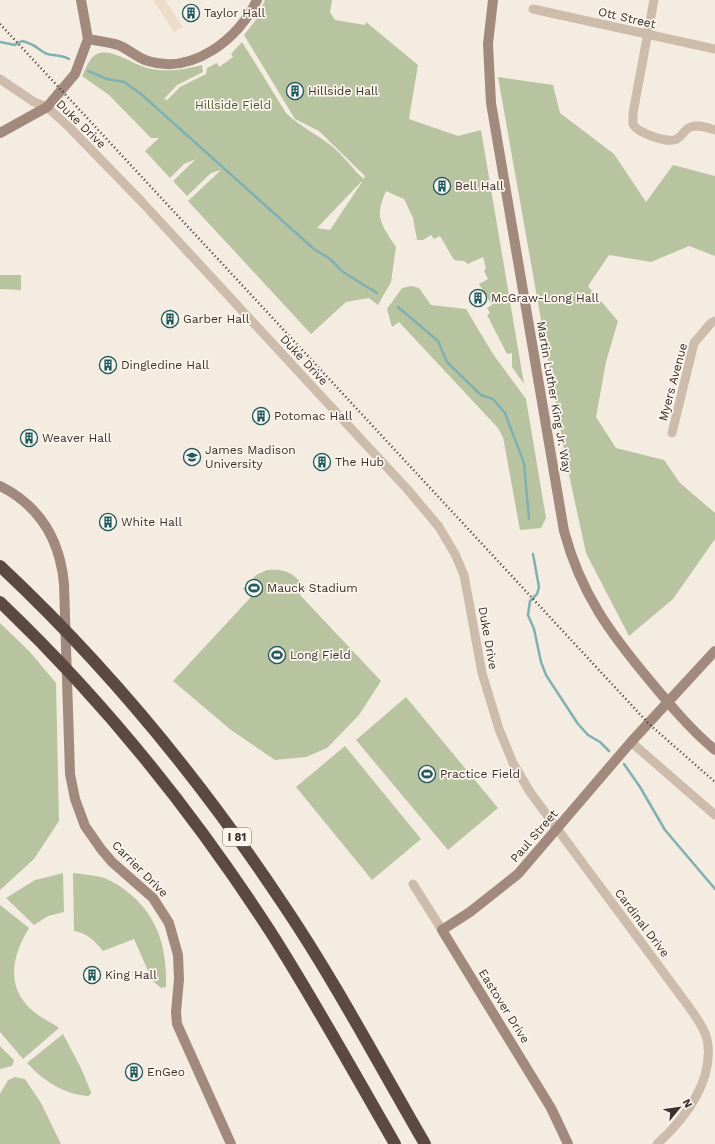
<svg xmlns="http://www.w3.org/2000/svg" width="715" height="1144" viewBox="0 0 715 1144" font-family="'Work Sans',sans-serif">
	<style>
		.green { fill: #b8c4a0; fill-rule: evenodd }
		.plaza { fill: #ecdcc8 }
		.lines { fill: none; stroke-linecap: round; stroke-linejoin: round }
		.stream { stroke: #7fb0b2; stroke-width: 2.5 }
		.street { stroke: #cdbbac; stroke-width: 9 }
		.secondary { stroke: #a18a7d; stroke-width: 10 }
		.highway { stroke: #5c4a42; stroke-width: 12 }
		.rail { stroke: #3b302b; stroke-width: 2.5; stroke-dasharray: 1 3; stroke-linecap: butt }
		.labels { text-anchor: middle; dominant-baseline: central; stroke-width: 3.5; stroke-linejoin: round; paint-order: stroke }
		.shield { fill: #fbf5ee; stroke: #756b66; stroke-width: 1 }
		.shield-label { font-size: 11px; font-weight: bold; fill: #3b302b }
		.poi-label { font-size: 12px; fill: #3b302b; stroke: #fbf5ee; text-anchor: start }
		.street-label { font-size: 12px; fill: #3b302b; stroke: #fbf5ee }
		.park-label { font-size: 12px; fill: #4a5a2e; stroke: #fbf5ee }
	</style>
	<rect width="100%" height="100%" fill="#f4ebe1"/>
	<path class="green" d="M265,0H332L330,12L335,20L365,25L366,22L418,65L409,119L458,136L481,130L524,384L512,367V353L507,354L487,315L490,313L487,308L492,305L479,284L488,279L484,271L486,268L483,257L468,264L464,261L454,260L440,236L434,239L431,235L423,240H417L413,218L404,199L386,191C374,218 381,224 396,247L391,282L378,305L369,298L346,302L311,334L188,201L221,170L211,173L187,196L173,181L196,159L184,164L170,178L145,151L159,138H151L109,95L82,76C86,69 89,57 97,54C112,48 130,63 144,67C162,73 184,70 202,65L203,72L177,85L164,99L167,100L180,87L206,74L207,68L217,63L219,67L233,57L231,54L242,42L286,113C300,127 319,135 334,148C345,157 353,170 364,179L365,176L319,131L295,119L244,35L255,21ZM362,182L330,230L317,228L361,182Z
		M498,77L553,85L560,113L614,154L646,202L673,165L715,176V256L689,246L651,262L609,255L588,286L618,321L606,362L596,417L616,448L664,460L680,483L715,513V539L673,599L629,636L586,553L566,461Z
		M0,275H21V290L0,289Z
		M411,286L419,288L431,305L466,309L493,354L526,399L546,518L541,528L520,530L503,437L498,428L399,322L392,327L387,309L402,288Z
		M267,570C288,569 292,573 306,588L300,595L381,681L359,715L327,748L306,757L275,760L231,730L173,681L251,597L243,589L256,575Z
		M0,623L30,652L56,683L59,821L34,859L0,890Z
		M406,697L498,808L448,850L356,740Z
		M345,746L421,839L372,880L296,787Z
		M63,873L64,912L48,916L34,925L6,898L35,880Z
		M73,873C82,874 92,875 101,877C111,880 122,887 130,894C159,918 167,950 166,987L161,988L154,982L149,973L134,939L103,951C95,941 87,933 74,931Z
		M0,905L29,928C12,956 5,987 33,1011C41,1018 51,1022 59,1028L23,1059L0,1032Z
		M63,1034L81,1068L91,1092V1094L88,1096C63,1094 44,1081 27,1063Z
		M0,1046L14,1060L12,1066L0,1069Z
		M15,1077L25,1079L41,1103L61,1144H0V1094L8,1080Z"/>
	<path class="plaza" d="M153,0H165L183,27L174,32Z"/>
	<g class="lines">
		<path class="stream" d="M0,42L15,45L22,41C35,44 35,47 45,53C49,56 60,54 69,59
			M88,71L107,79L124,82L141,94L314,249L330,259L343,272L377,293
			M398,307L438,341L447,362L481,395L493,399L505,413L524,463L529,519
			M533,554L539,587L537,594L530,601L528,615L534,629L541,662L546,675L578,724L588,735L600,742L609,751
			M624,764L640,787L665,830L715,889"/>
		<path class="street" d="M654,0L633,113V124C637,133 669,144 677,139C683,136 684,129 691,127C698,124 708,128 715,130
			M533,9L715,49
			M0,79L34,102L47,107L69,127L141,201L321,396L408,490L439,527L455,554L464,575L482,673L499,729L513,763L530,792L689,1007C696,1017 704,1027 707,1039C715,1080 685,1119 657,1144
			M672,433L694,343L711,323L715,321
			M631,742L715,815
			M413,884L442,930"/>
		<path class="secondary" d="M493,0L488,44L491,103L564,531C581,594 610,633 651,682C671,706 691,730 715,750
			M88,39C98,41 108,42 118,45C129,49 137,58 148,61C192,75 239,39 257,0
			M0,133L47,107L75,74L88,39L81,0
			M0,486C40,506 60,540 64,584L70,774L75,799L85,826L101,849L112,862L153,898L169,923L178,955L179,979L176,1012L177,1024L231,1144
			M568,1144L551,1108L442,930L470,912L518,874L631,742L715,651"/>
		<path class="highway" d="M0,566C109,668 203,783 285,907C336,983 379,1065 425,1144
			M0,602C103,700 193,812 270,931C314,1000 354,1073 395,1144"/>
		<path class="rail" d="M0,24L649,724L715,782"/>
	</g>
	<defs>
		<g id="building-ring" transform="scale(0.9)"><circle r="9.5" fill="#fbf5ee" stroke="#1f5a5e" stroke-width="1.5"/><path d="M-4-6H4V6H1V3H-1V6H-4ZM-2.5-4.3h1.7v1.8h-1.7ZM.8-4.3h1.7v1.8H.8ZM-2.5-1h1.7V.8h-1.7ZM.8-1h1.7V.8H.8Z" fill="#1f5a5e"/></g>
		<g id="university-ring" transform="scale(0.9)"><circle r="9.5" fill="#fbf5ee" stroke="#1f5a5e" stroke-width="1.5"/><path d="M0-5L7-2L0 1L-7-2ZM-4 1L0 2.5L4 1V4Q0 6-4 4Z" fill="#1f5a5e"/></g>
		<g id="stadium-ring" transform="scale(0.9)"><circle r="9.5" fill="#fbf5ee" stroke="#1f5a5e" stroke-width="1.5"/><path d="M0-5a6.5 5 0 1 0 0 10a6.5 5 0 1 0 0-10ZM-3.5-1.8h7v3.6h-7Z" fill="#1f5a5e"/></g>
	</defs>
	<g fill-rule="evenodd">
		<use href="#building-ring" x="191" y="13"/>
		<use href="#building-ring" x="295" y="91"/>
		<use href="#building-ring" x="442" y="186"/>
		<use href="#building-ring" x="478" y="298"/>
		<use href="#building-ring" x="170" y="319"/>
		<use href="#building-ring" x="108" y="365"/>
		<use href="#building-ring" x="261" y="416"/>
		<use href="#building-ring" x="29" y="438"/>
		<use href="#university-ring" x="192" y="457"/>
		<use href="#building-ring" x="322" y="462"/>
		<use href="#building-ring" x="108" y="522"/>
		<use href="#stadium-ring" x="254" y="588"/>
		<use href="#stadium-ring" x="277" y="655"/>
		<use href="#stadium-ring" x="427" y="774"/>
		<use href="#building-ring" x="92" y="975"/>
		<use href="#building-ring" x="134" y="1072"/>
	</g>
	<g class="labels">
		<rect class="shield" x="223" y="828" width="28" height="18" rx="3"/>
		<g class="shield-label">
			<text x="237" y="837">I 81</text>
		</g>
		<g class="poi-label">
			<text x="204" y="13">Taylor Hall</text>
			<text x="308" y="91">Hillside Hall</text>
			<text x="455" y="186">Bell Hall</text>
			<text x="491" y="298">McGraw-Long Hall</text>
			<text x="183" y="319">Garber Hall</text>
			<text x="121" y="365">Dingledine Hall</text>
			<text x="274" y="416">Potomac Hall</text>
			<text x="42" y="438">Weaver Hall</text>
			<text x="205" y="450">James Madison<tspan x="205" dy="14">University</tspan></text>
			<text x="335" y="462">The Hub</text>
			<text x="121" y="522">White Hall</text>
			<text x="267" y="588">Mauck Stadium</text>
			<text x="290" y="655">Long Field</text>
			<text x="440" y="774">Practice Field</text>
			<text x="105" y="975">King Hall</text>
			<text x="147" y="1072">EnGeo</text>
		</g>
		<g class="street-label">
			<text transform="translate(627 18) rotate(13)">Ott Street</text>
			<text transform="translate(81 124) rotate(44)">Duke Drive</text>
			<text transform="translate(304 360) rotate(47)">Duke Drive</text>
			<text transform="translate(673 382) rotate(-75)">Myers Avenue</text>
			<text transform="translate(554 397) rotate(80)">Martin Luther King Jr. Way</text>
			<text transform="translate(488 638) rotate(80)">Duke Drive</text>
			<text transform="translate(534 836) rotate(-49)">Paul Street</text>
			<text transform="translate(140 869) rotate(45)">Carrier Drive</text>
			<text transform="translate(642 923) rotate(53)">Cardinal Drive</text>
			<text transform="translate(504 1006) rotate(58)">Eastover Drive</text>
		</g>
		<g class="park-label">
			<text x="233" y="105">Hillside Field</text>
		</g>
	</g>
	<g transform="translate(679 1108) rotate(61)" stroke="#fbf5ee" stroke-width="3" paint-order="stroke">
	<path d="M0-3L7 15L0 10L-7 15Z" fill="#3b302b"/>
	<text y="-6" font-size="11" font-weight="bold" text-anchor="middle" fill="#3b302b">N</text>
	</g>
</svg>
